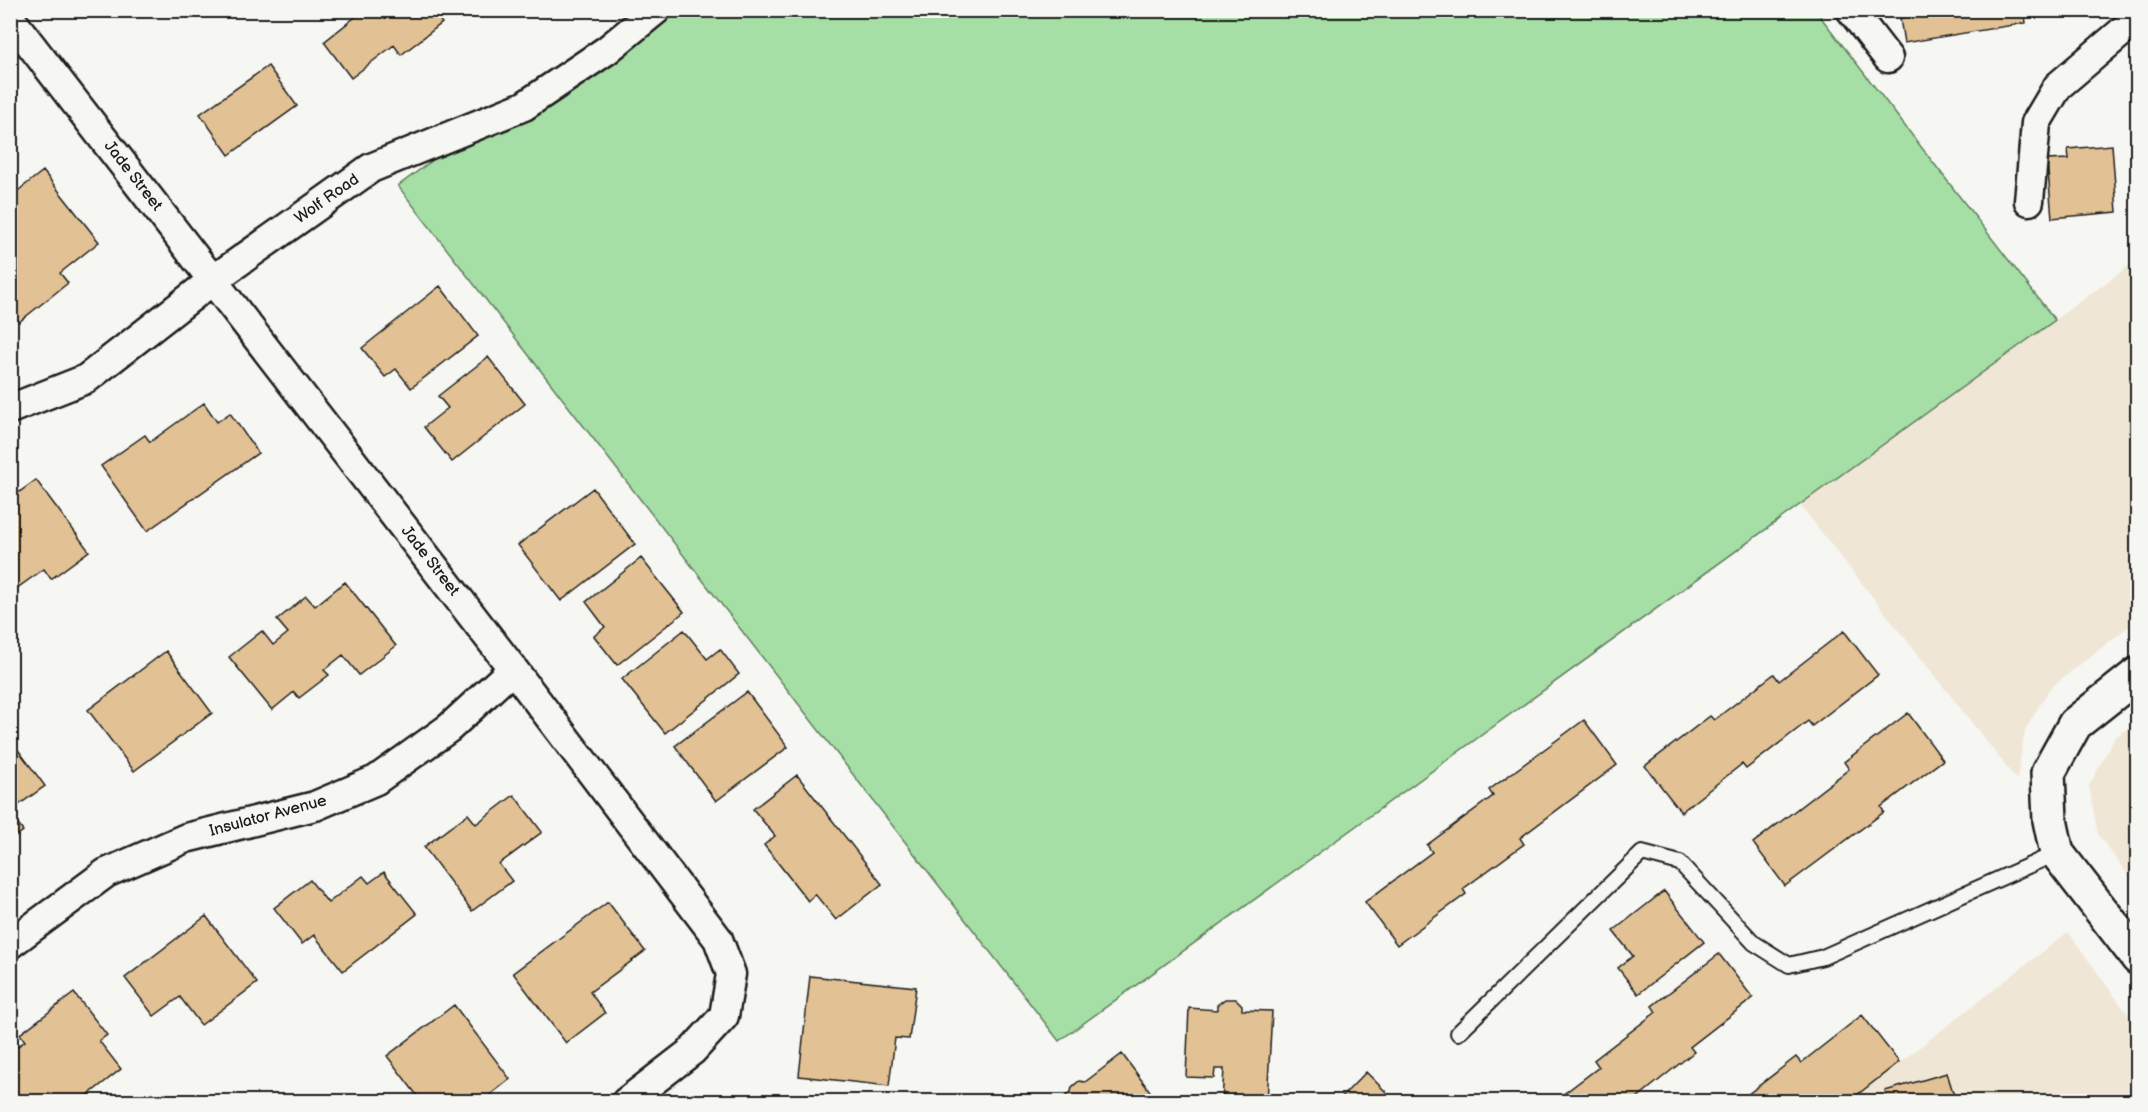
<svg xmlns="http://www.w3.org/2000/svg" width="2148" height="1112" viewBox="0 0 2148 1112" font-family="'Balsamiq Sans',sans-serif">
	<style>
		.built { fill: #f0e6d6 }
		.green { fill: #a5dfa5; stroke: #607e60; stroke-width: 1.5 }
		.building { fill: #e2c294; stroke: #1c1c1c; stroke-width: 1.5 }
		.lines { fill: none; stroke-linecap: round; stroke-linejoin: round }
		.service-casing { stroke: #1c1c1c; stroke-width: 18 }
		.minor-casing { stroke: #1c1c1c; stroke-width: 33 }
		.tertiary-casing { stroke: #1c1c1c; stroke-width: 38 }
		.service { stroke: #f6f6f2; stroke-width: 14 }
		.minor { stroke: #f6f6f2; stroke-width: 28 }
		.tertiary { stroke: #f6f6f2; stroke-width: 33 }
		.labels { text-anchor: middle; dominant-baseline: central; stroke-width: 6; stroke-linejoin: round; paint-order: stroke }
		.street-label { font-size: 16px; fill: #1c1c1c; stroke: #f6f6f2 }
	</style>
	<rect width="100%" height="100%" fill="#f6f6f2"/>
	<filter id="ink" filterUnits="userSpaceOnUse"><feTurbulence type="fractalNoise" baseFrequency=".0167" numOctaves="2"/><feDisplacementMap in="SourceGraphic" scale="12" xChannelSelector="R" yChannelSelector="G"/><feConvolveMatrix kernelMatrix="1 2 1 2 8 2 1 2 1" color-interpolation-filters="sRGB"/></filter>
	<g filter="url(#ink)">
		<path class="built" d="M2137,260V620L2050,688L2025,730L2017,780L1800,505Z
			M2137,721V887L2098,835L2089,786L2114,738Z
			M2068,932L2137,1027V1101L1849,1102Z"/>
		<path class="green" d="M633,11H1816L2055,320L1059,1041L398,186Z"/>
		<path class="building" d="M364,10H432L442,23L401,55L394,45L351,78L324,42Z
			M1947,10H2024L2026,23L1904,43L1900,18Z
			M268,66L297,106L229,155L200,114Z
			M2112,145L2117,212L2052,218L2047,160L2069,159L2068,149Z
			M43,171L99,242L60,273L68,283L19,322L10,311V197Z
			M440,286L478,336L411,388L396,369L385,377L362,348Z
			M488,357L525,404L452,462L424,427L448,408L438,396Z
			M204,403L217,422L230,413L258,453L147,531L101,466L145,435L150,442Z
			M36,480L89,551L51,579L44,569L10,593V499Z
			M593,488L635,544L561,601L518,545Z
			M641,558L684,612L617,665L594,636L605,627L586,602Z
			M345,582L396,646L359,675L343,655L324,670L329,675L299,698L294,692L272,710L229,657L262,631L273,645L288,633L277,620L306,596L315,606Z
			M684,630L707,659L720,649L739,674L665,733L622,679Z
			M1844,631L1878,675L1812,726L1808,721L1746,769L1742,764L1681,812L1645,766L1710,716L1714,720L1774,674L1779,681Z
			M166,651L212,713L134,771L88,710Z
			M747,692L788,747L716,801L675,746Z
			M1908,713L1943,760L1881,807L1884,812L1785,886L1753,843L1849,769L1844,762Z
			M1584,720L1617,765L1520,838L1524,844L1463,889L1466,894L1397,945L1365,902L1432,852L1427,845L1493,796L1489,790Z
			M10,739L45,786L10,811Z
			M797,775L882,884L836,920L815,894L808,901L764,845L775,836L753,809Z
			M514,795L542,832L499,864L512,881L472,911L424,847L468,814L476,824Z
			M10,814L23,831L10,841Z
			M384,872L417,914L343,971L314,935L302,944L274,908L310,880L328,903L363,876L369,883Z
			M1664,891L1704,942L1638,994L1618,968L1633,956L1613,931Z
			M608,902L645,951L590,992L605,1013L566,1043L513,973Z
			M206,916L257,983L201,1025L180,997L154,1016L125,978Z
			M1719,954L1753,998L1690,1047L1694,1052L1632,1102H1553L1599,1067L1594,1060L1656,1012L1652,1006Z
			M810,976L916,987L909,1039L895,1038L889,1086L799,1076Z
			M74,993L107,1035L99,1041L121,1069L79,1102H10V1052L25,1041L20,1034Z
			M1225,999H1236L1242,1005V1010L1272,1011L1267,1102H1222L1224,1069H1215L1214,1078L1186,1077L1189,1008L1217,1010V1005Z
			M454,1005L510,1079L481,1102H422L387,1056Z
			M1862,1015L1899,1062L1848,1102H1738L1796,1057L1801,1063Z
			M1122,1054L1158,1102H1058L1071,1092L1072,1087L1079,1081L1085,1082Z
			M1366,1072L1396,1102H1337Z
			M1947,1073L1956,1102H1887L1885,1091Z"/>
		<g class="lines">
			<g class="service-casing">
				<path id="service" d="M1458,1033L1642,853L1680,863L1754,943L1789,965L1823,957L2057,853"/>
			</g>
			<g class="minor-casing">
				<path id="minor" d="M1851,10L1888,58
					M10,18L513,669L718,939L731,974L724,1016L692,1051L626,1102
					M2029,201L2036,123L2058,86L2138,18
					M10,409L86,379L213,280L371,168L524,106L607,50L656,10
					M10,944L106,873L186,838L315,806L376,780L449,728L513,669"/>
			</g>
			<g class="tertiary-casing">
				<path id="tertiary" d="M2138,674L2075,724L2048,773L2050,820L2057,853L2138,958"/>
			</g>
			<use href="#service" class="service"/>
			<use href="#minor" class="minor"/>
			<use href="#tertiary" class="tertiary"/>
		</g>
	</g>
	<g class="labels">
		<g class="street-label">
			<text transform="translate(133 176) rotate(52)">Jade Street</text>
			<text transform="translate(327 199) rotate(-35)">Wolf Road</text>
			<text transform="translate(430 561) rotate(52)">Jade Street</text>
			<text transform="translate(268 816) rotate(-15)">Insulator Avenue</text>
		</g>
	</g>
	<rect width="2148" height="1112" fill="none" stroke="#f6f6f2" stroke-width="36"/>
	<rect x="18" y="18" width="2112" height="1076" fill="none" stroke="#1c1c1c" stroke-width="2" filter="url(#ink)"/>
</svg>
